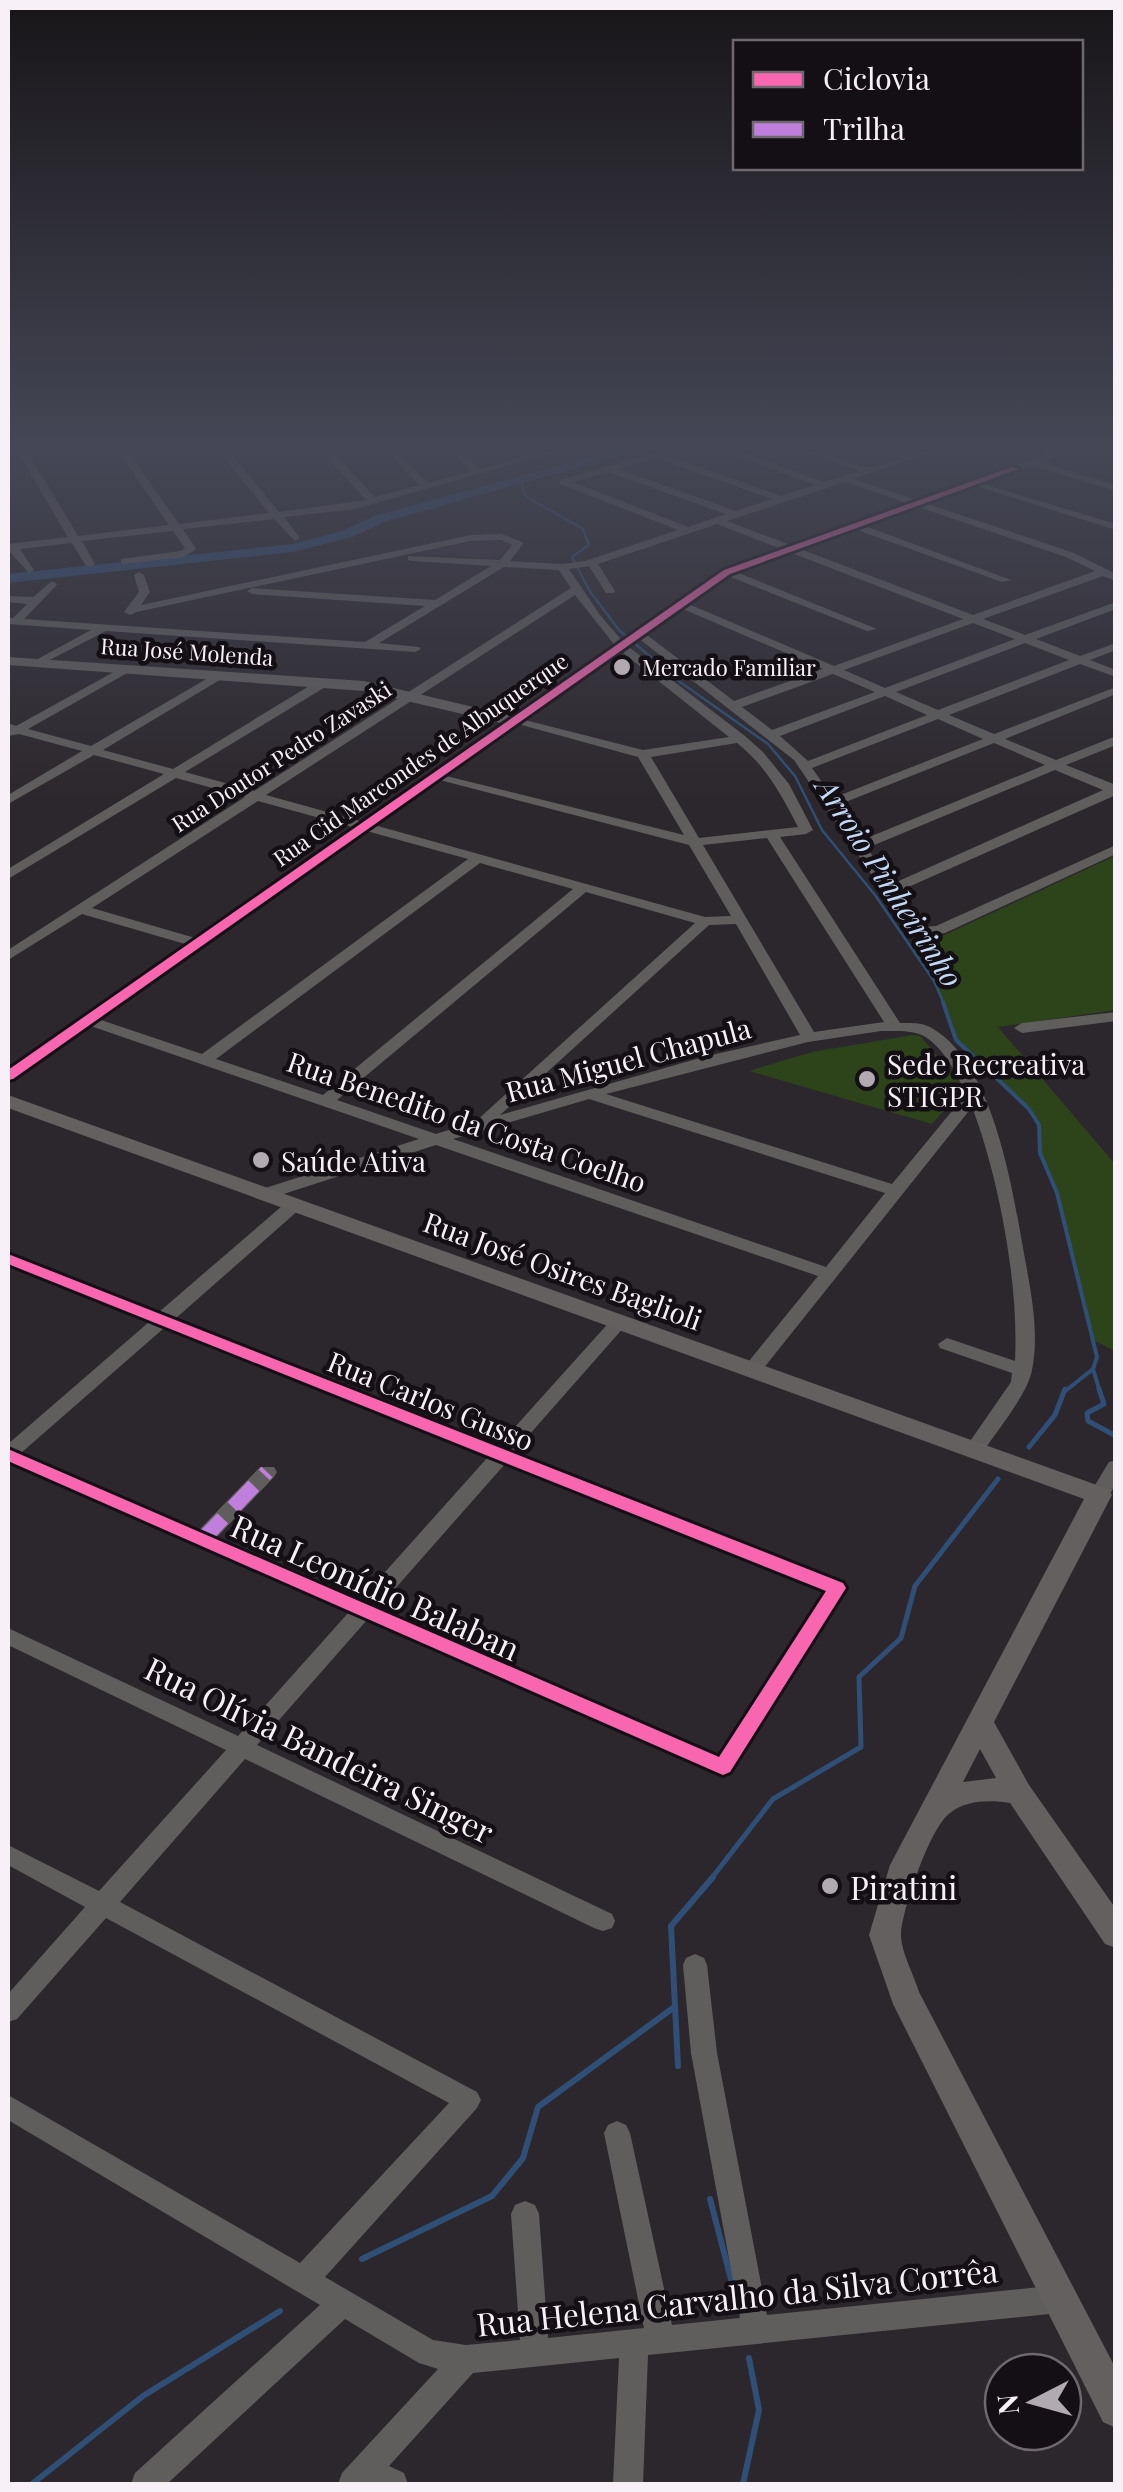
<svg xmlns="http://www.w3.org/2000/svg" width="1123" height="2492" viewBox="0 0 1123 2492" font-family="'Playfair Display',serif">
	<style>
		.built { fill: #3a2b39 }
		.green { fill: #2d441b }
		.lines { fill: none; stroke-linecap: round; stroke-linejoin: round }
		.stream-far3 { stroke: #2f4f77; stroke-width: 2.5 }
		.stream-far2 { stroke: #2f4f77; stroke-width: 4 }
		.stream-far1 { stroke: #2f4f77; stroke-width: 5 }
		.stream { stroke: #2f4f77; stroke-width: 6 }
		.river { fill: #2f4f77; fill-rule: evenodd }
		.street { fill: #605e5d; fill-rule: evenodd }
		.secondary { fill: #63605f; fill-rule: evenodd }
		.quiet { stroke: #c07fdc; stroke-width: 15; stroke-dasharray: 30 15; stroke-linecap: butt }
		.cycleway-casing { stroke: #140f14; stroke-width: 6 }
		.cycleway { fill: #f766af; fill-rule: evenodd }
		.poi-dot { fill: #b1aab0; stroke: #140f14; stroke-width: 4 }
		.labels { text-anchor: middle; dominant-baseline: central; stroke-width: 9; stroke-linejoin: round; paint-order: stroke }
		.far-street-label { font-size: 22px; fill: #f8f0f7; stroke: #140f14 }
		.far-poi-label { font-size: 22px; fill: #f8f0f7; stroke: #140f14; text-anchor: start }
		.street-label { font-size: 28px; fill: #f8f0f7; stroke: #140f14 }
		.poi-label { font-size: 28px; fill: #f8f0f7; stroke: #140f14; text-anchor: start }
		.water-label { font-size: 30px; font-style: italic; fill: #c3d9f5; stroke: #140f14 }
		.near-street-label { font-size: 32px; fill: #f8f0f7; stroke: #140f14 }
		.near-poi-label { font-size: 32px; fill: #f8f0f7; stroke: #140f14; text-anchor: start }
	</style>
	<rect width="100%" height="100%" fill="#2c272c"/>
	<path class="built" d="M485,539L512,544L496,559L418,553Z"/>
	<path class="green" d="M1115,856V1010L998,1027L1115,1164V1351L1093,1340L1057,1193L1040,1153L1039,1125L1029,1109L956,1040C952,1007 931,977 912,950Z
		M913,1035L920,1036L964,1087L932,1124L749,1071L812,1052Z"/>
	<g class="lines">
		<path class="stream-far3" d="M521,482L525,496L583,529L589,545L572,557L589,590L619,630L680,682L768,744L795,776L822,830L875,895L934,981L944,1004"/>
		<path class="stream-far2" d="M943,1002L956,1040L1029,1109L1039,1125L1040,1153L1057,1193L1097,1357L1093,1369L1100,1392
			M1064,1392L1093,1369"/>
		<path class="stream-far1" d="M1099,1389L1104,1404L1087,1413L1088,1421L1116,1436
			M1029,1447L1055,1415L1065,1389
			M711,1879L773,1799L861,1747L859,1677L901,1638L915,1586L998,1479"/>
		<path class="stream" d="M678,2066L671,1926L713,1877
			M710,2199L737,2302
			M362,2259L492,2196L523,2158L538,2107L673,2008
			M32,2484L143,2396L280,2311
			M743,2484L759,2410L749,2358"/>
		<path class="river" d="M612,451H635L384,522L352,537L293,552L8,583V574L293,544L342,531L374,516Z"/>
		<path class="street" d="M17,451H27L78,536L169,525L118,451H128L179,524L269,513L219,451H229L279,512L366,500L321,451H331L375,497L419,485L386,451H396L428,483L471,471L451,451H462L480,469L544,451H560L355,509L284,517L300,538L295,541L274,519L183,529L196,549L184,557L125,564L121,563V559L181,551L185,548L173,531L82,541L95,564L90,567L86,566L72,543L20,549L34,570L29,573L8,550V544L68,537Z
			M661,451H672L666,455L781,496L814,485L725,451H739L824,482L859,471L805,451C829,451 851,467 869,467C887,467 909,451 933,451L854,479L1074,553L1116,574V581L1103,576L983,619L1025,635L1116,602V609L1036,639L1080,656L1116,643V650L1090,660L1116,670V677L1080,664L949,715L994,734L1116,687V694L1005,739L1056,760L1116,736V745L1066,765L1116,785V795L897,892L921,927L936,926L1116,845V854L945,933L924,937L911,933L794,760L633,634L643,632L734,701L823,669L676,606V602H684L834,666L963,619L717,524L598,564L615,591L614,593H606L589,566L569,569L600,615L625,644L745,736L763,752L789,784L813,830L806,834L780,837L900,1023C909,1023 921,1022 930,1027C992,1060 1012,1185 1023,1248C1030,1287 1040,1331 1032,1370C1027,1396 996,1431 981,1455H967L964,1450L1011,1382L1012,1373L940,1348L938,1344L947,1338L1015,1361C1019,1284 999,1178 972,1107L759,1374H745L743,1370L745,1366L818,1276L436,1145L271,1198H259L257,1194L259,1190L419,1139L82,1023L79,1020L87,1015L92,1017L202,1054L468,859L258,801L92,908L202,940V946H192L82,914L8,960V950L245,797L176,778L8,879V869L164,774L94,755L8,804V795L82,751L19,734L8,736V723L16,726L121,668H129V672L28,729L91,746L215,674H223V678L103,750L173,769L319,680H327V686L185,772L254,791L571,588L559,570L504,567L379,643L419,647L421,649L415,652L106,631L38,666L34,665V661L91,630L8,624V618H13L27,604L8,602V596L33,597L52,581L57,584L56,586L24,619L365,642L425,606L252,594L247,591L252,588L435,600L491,566L412,561L408,560V556L500,560L512,545L501,540L471,541L136,612L130,615L124,612L139,592L134,575L139,572L144,575L150,592L141,605L471,535L502,534L522,542L523,544L510,561L562,564L585,561L678,530L560,484V480ZM656,458L772,499L736,511L619,469ZM608,472L726,514L688,527L573,482ZM845,482L1066,557L1095,571L973,615L727,521ZM575,595L617,648L729,737L643,750L513,717L507,721L638,757L684,835L434,773L428,777L689,845L731,916L705,917L266,795ZM973,623L1015,639L885,688L844,670ZM1025,643L1069,660L938,710L896,692ZM833,674L875,692L772,730L742,707ZM885,696L927,715L808,761L780,736ZM938,719L983,739L833,798L812,768ZM737,743C766,766 781,794 798,827L699,838L651,757ZM994,743L1045,765L862,840L838,805ZM1055,770L1103,790L892,884L867,848ZM767,838L884,1022L814,1032L703,845ZM480,863L573,889L323,1095L216,1059ZM586,892L695,923L475,1122L436,1134L337,1100ZM736,924L800,1035L707,1056L500,1115L709,925ZM881,1031C894,1031 911,1030 922,1035C943,1046 956,1073 966,1094L892,1184L606,1094L808,1042ZM589,1099L885,1193L826,1267L453,1139Z
			M1108,451H1116V455Z
			M1034,460L1116,485V491L1031,465L1029,463Z
			M976,482L1116,524V530L976,486Z
			M849,523H857L1011,580L1002,582L849,527Z
			M723,570H731L877,629L867,631L723,574Z
			M1116,1012V1021L1022,1033L1014,1028L1022,1023Z
			M295,1199L304,1204L301,1208L175,1319L498,1446L613,1318H625L628,1322L625,1326L514,1452L844,1583L847,1588L731,1773L723,1776L367,1620L257,1745L612,1914L615,1921L612,1928L603,1931L594,1928L245,1759L120,1902L477,2092L481,2100L477,2108L325,2277L433,2340L466,2345L520,2340L511,2214L515,2205L525,2201L535,2205L539,2214L548,2338L644,2328L604,2133L608,2125L617,2121L626,2125L630,2133L672,2325L740,2318L691,2053L683,1965L686,1958L695,1954L704,1958L707,1965L717,2053L767,2315L1059,2285L1069,2289L1073,2299L1069,2309L1059,2313L648,2355L643,2484H613L619,2358L473,2373L389,2466L404,2473L408,2484H338L342,2473L438,2369L419,2363L345,2319L167,2484H131L135,2473L320,2305L8,2120V2095L300,2263L449,2103L106,1918L17,2019L8,2022V1994L85,1907L8,1865V1845L99,1891L226,1750L8,1645V1628L238,1736L349,1612L8,1462V1444L149,1322L8,1265V1254L159,1312L289,1200ZM164,1328L488,1457L360,1600L216,1538L274,1477L277,1472L274,1467H260L199,1530L21,1453ZM505,1464L824,1591L718,1755L378,1608Z
			M1116,1460V1484L1106,1500H1092L1089,1495L1109,1462Z"/>
		<path class="secondary" d="M1055,451H1073L732,575L15,1080L8,1082V1067L501,723L364,691L8,665V657L364,681L511,716L722,569Z
			M8,1095L1108,1489L1112,1495L994,1722L1029,1785L1116,1909V1948L1105,1944L1010,1803C990,1800 967,1800 950,1813C930,1827 903,1908 901,1933C900,1950 914,1975 919,1992L1116,2369V2428L1103,2422L893,2004L869,1935L890,1865L1084,1499L8,1108ZM980,1749L996,1778L963,1782Z"/>
		<path class="quiet" d="M202,1540L267,1472"/>
		<g class="cycleway-casing">
			<path id="cycleway" d="M1012,467L1019,469L730,574L13,1079L8,1080V1070L724,570Z
				M8,1254L843,1583L846,1588L730,1772L723,1775L716,1772L8,1461V1449L719,1757L826,1591L8,1264Z"/>
		</g>
		<use href="#cycleway" class="cycleway"/>
	</g>
	<linearGradient id="sky" x2="0" y2="1"><stop stop-color="#181518"/><stop offset="0.56" stop-color="#454756"/><stop offset="1" stop-color="#454756" stop-opacity="0"/></linearGradient>
	<rect width="1123" height="800" fill="url(#sky)"/>
	<g class="poi-dot">
		<circle cx="622" cy="667" r="10"/>
		<circle cx="867" cy="1079" r="10"/>
		<circle cx="261" cy="1160" r="10"/>
		<circle cx="830" cy="1886" r="10"/>
	</g>
	<g class="labels">
		<g class="far-street-label">
			<text transform="translate(187 651) rotate(4)">Rua José Molenda</text>
			<text transform="translate(281 756) rotate(-33)">Rua Doutor Pedro Zavaski</text>
			<text transform="translate(420 759) rotate(-35)">Rua Cid Marcondes de Albuquerque</text>
		</g>
		<g class="far-poi-label">
			<text x="642" y="667">Mercado Familiar</text>
		</g>
		<g class="street-label">
			<text transform="translate(628 1059) rotate(-15)">Rua Miguel Chapula</text>
			<text transform="translate(467 1121) rotate(19)">Rua Benedito da Costa Coelho</text>
			<text transform="translate(563 1270) rotate(20)">Rua José Osires Baglioli</text>
			<text transform="translate(431 1400) rotate(22)">Rua Carlos Gusso</text>
		</g>
		<g class="poi-label">
			<text x="887" y="1063">Sede Recreativa<tspan x="887" dy="32">STIGPR</tspan></text>
			<text x="281" y="1160">Saúde Ativa</text>
		</g>
		<g class="water-label">
			<text transform="translate(890 882) rotate(57)">Arroio Pinheirinho</text>
		</g>
		<g class="near-street-label">
			<text transform="translate(376 1586) rotate(24)">Rua Leonídio Balaban</text>
			<text transform="translate(320 1749) rotate(26)">Rua Olívia Bandeira Singer</text>
			<text transform="translate(737 2296) rotate(-6)">Rua Helena Carvalho da Silva Corrêa</text>
		</g>
		<g class="near-poi-label">
			<text x="850" y="1886">Piratini</text>
		</g>
	</g>
	<rect width="1123" height="2492" fill="none" stroke="#f8f0f7" stroke-width="20"/>
	<rect x="733" y="40" width="350" height="130" fill="#140f14" stroke="#6f696f" stroke-width="2.5"/>
	<rect x="753" y="72" width="50" height="15" fill="#f766af" stroke="#6f696f" stroke-width="2.5"/>
	<text x="823" y="90" font-size="30" fill="#f8f0f7">Ciclovia</text>
	<rect x="753" y="122" width="50" height="15" fill="#c07fdc" stroke="#6f696f" stroke-width="2.5"/>
	<text x="823" y="140" font-size="30" fill="#f8f0f7">Trilha</text>
	<g transform="translate(1033 2402) rotate(264)"><circle r="48" fill="#140f14" stroke="#6f696f" stroke-width="2.5"/>
	<path d="M0-8L18 38L0 25L-18 38Z" fill="#b1aab0"/>
	<text y="-15" font-size="28" font-weight="bold" text-anchor="middle" fill="#f8f0f7">N</text>
	</g>
</svg>
